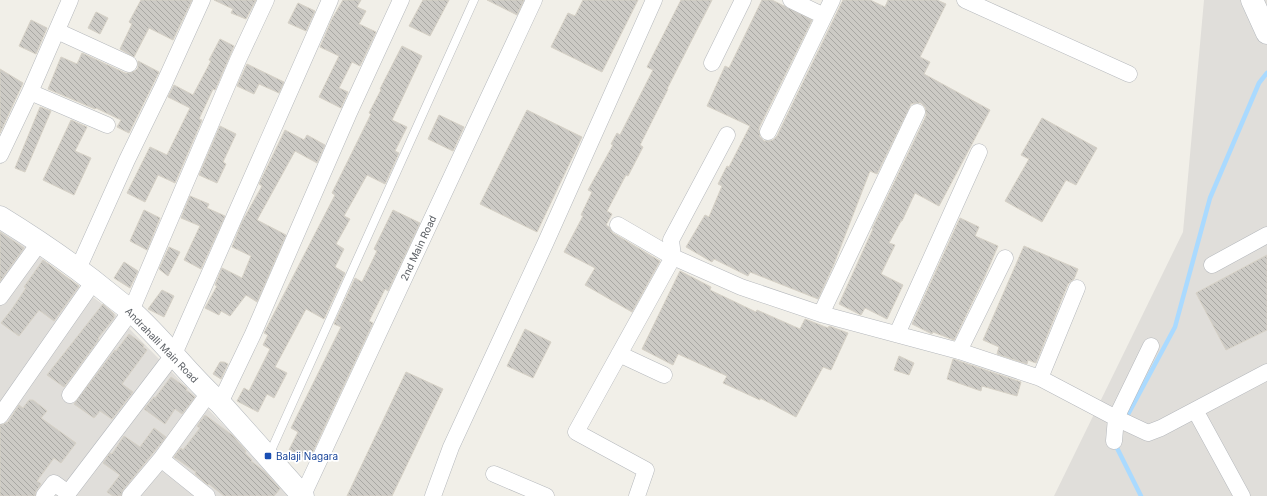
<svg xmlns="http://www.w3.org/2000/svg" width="1267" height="496" viewBox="0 0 1267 496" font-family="Inter,sans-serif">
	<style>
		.industrial { fill: #e0deda }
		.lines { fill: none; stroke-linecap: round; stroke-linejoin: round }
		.stream { stroke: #aadaff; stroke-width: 4.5 }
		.building { fill: url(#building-back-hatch); stroke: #d6d1c6 }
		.lane-casing { stroke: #b5b8bc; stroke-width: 9 }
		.street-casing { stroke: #b5b8bc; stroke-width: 17 }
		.secondary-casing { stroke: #b6babf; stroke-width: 23 }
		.lane { stroke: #fff; stroke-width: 8 }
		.street { stroke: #fff; stroke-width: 16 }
		.secondary { stroke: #fff; stroke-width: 22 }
		.transit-dot { fill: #1a4fb4; stroke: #fff; stroke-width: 1.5 }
		.labels { text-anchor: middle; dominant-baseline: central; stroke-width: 3.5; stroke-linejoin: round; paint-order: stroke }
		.street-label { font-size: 10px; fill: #5f6368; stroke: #fff }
		.transit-label { font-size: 10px; fill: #164399; stroke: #fff; text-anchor: start }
	</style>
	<defs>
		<pattern id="building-back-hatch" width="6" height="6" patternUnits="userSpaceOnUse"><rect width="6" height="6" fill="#cccac5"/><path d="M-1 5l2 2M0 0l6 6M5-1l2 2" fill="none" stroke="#a9a8a4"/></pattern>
	</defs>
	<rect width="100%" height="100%" fill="#f1efe8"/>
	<path class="industrial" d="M1204,0H1267V496H1054L1183,232Z
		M0,227L114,313L293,496H0Z"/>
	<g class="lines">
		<path class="stream" d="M1125,420L1175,327L1210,198L1259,83L1267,73
			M1115,444L1141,496"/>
	</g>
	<path class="building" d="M141,0H192L173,40L149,28L134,57L120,49L132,24L129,22Z
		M214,0H256L246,19L231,13L233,9Z
		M343,0H361L357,7L366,11L359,24L376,32L360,66L352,62L339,88L348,92L341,108L319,97L339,56L320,47L332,19Z
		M423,0H449L430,36L409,26Z
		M487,0H524L517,15Z
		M583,0H638L602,72L551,47L568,13L575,16Z
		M681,0H712L667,89H668L640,145L643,147L628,176L626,175L607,211L612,214L606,225L609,227L613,233L660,261L632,312L585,285L595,268L564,252L583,216L581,215L592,192L588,190L613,145L611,144L617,133L620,135L653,70L647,67Z
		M762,0H772L812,20L759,128V132L760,137L764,141H769L773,140L777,136L843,0H870L885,7L888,0H937L946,4L920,57L930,62L924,74L990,110L939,206L915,193L902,221H901L889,243L895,245L881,274L903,285L887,319L865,308L861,315L839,304L873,229H872L926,116V112L925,107L921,103H916L911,104L909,108L877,174L870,171L834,264L818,299L750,272L748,276L714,259L712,262L686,247L705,215L709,217L722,186L718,184L727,166L729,167L750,126L707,106L725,66L729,68Z
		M298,3L315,11L306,31L288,23Z
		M96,12L108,18L100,34L88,28Z
		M31,20L47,28L36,54L19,46Z
		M220,39L234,46L215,90L213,89L199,119L202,120L175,183L158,175L145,202L127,193L150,147L167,155L190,108L168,97L174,85L193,95L211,61L209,60Z
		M402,46L422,56L392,120L407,127L395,151L399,153L385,184L367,175L344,216L350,219L336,244L344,249L335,267L345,273L324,319L306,309L275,367L287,373L274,398L267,394L258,412L237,401L244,388L249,391L270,349L263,345L268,335L264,333L335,195L332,193L371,114L369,113L381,90L380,89Z
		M82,53L125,73H130L135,71L138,68V61L159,72L129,133L117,127L121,120L96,108L95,109L48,89L61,57L77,64Z
		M247,64L284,82L279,93L259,84L254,94L237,86Z
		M0,69L23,83L0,133Z
		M40,107L51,111L25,172L15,168Z
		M527,110L582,137L537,232L480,204Z
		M439,115L464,127L453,151L428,139Z
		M1042,118L1097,148L1076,185L1066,180L1042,222L1005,201L1029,159L1021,155Z
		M71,120L87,127L75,151L91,158L74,195L43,180Z
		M220,126L236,134L223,162L226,164L217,183L199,175Z
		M285,130L304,140L307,135L325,145L317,163L295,151L257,220L286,235L257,302L246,295L230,316L221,311L219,315L205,308L217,286L215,285L222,268L242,278L251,256L232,247L242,222L262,186L259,184Z
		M190,196L209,204L207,208L225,216L201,269L184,260L200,226L181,218Z
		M144,210L160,218L147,250L130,241Z
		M393,210L420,223L388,291L385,289L369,321L373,323L309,460L289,450L298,432L291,428L341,327L334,324L355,278L362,282L377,251L374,249Z
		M960,218L979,227L975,236L998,246L985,276L954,340L933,332L932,334L912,324Z
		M0,232L24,248L0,281Z
		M1024,246L1078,269L1074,279L1068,284L1036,363L1028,360L1027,364L997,354L999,347L983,340Z
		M169,247L180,252L168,276L159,269Z
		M1267,255V330L1226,350L1196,293Z
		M43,260L79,286L54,321L39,310L19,336L1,323L12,309L26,288L24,287Z
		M124,262L138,271L130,288L114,278Z
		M680,271L711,287L710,290L756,312L757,310L800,329L805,319L828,328L829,326L848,333L831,370L823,367L796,417L760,398V400L723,383L727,376L678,354L673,365L642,349Z
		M162,290L174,296L164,317L148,309Z
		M103,304L114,314V318L98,338L99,339L64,387L47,375Z
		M525,329L551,342L533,378L507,366Z
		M129,334L144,345L143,347L147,350L122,384L133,392L112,419L100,411L94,418L74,404L115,350L116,351Z
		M899,356L914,363L909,375L894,370Z
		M953,359L1021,382L1017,396L982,386L981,391L947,379Z
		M220,362H224L228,364L221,379L213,374Z
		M406,372L443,389L392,496H347Z
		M171,377L187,388L186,390L195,397L182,414L175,409L165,424L144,409L154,397L155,398Z
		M29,400H33L47,411L41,418L76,443L61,463L54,458L37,481L41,484L36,491L35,496H0V425L4,424L8,422L19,405L23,408Z
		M205,415L232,435L246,451L245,453L252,460L251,461L265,472L280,489L274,496H224L209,484L208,485L195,474L196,472L174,457L181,448L183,450L200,428L197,426Z
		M154,428L166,437L123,490L121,496H113L107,492L120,475L103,463L110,453L112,454L124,436L140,447Z"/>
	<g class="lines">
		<g class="lane-casing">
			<path id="lane" d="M269,455L474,0"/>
		</g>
		<g class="street-casing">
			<path id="street" d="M791,0L824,16
				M965,0L1129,74
				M57,31L129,64
				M712,63L743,0
				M30,92L107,125
				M768,132L832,0
				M0,155L30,92L70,0
				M618,225L673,257L741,287L821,314L959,351L1040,378L1116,418L1114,441
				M1212,265L1267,235
				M78,269L127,160L163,86L202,0
				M0,297L40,242
				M821,314L917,112
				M897,334L979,152
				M1151,346L1116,418L1148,433L1161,428L1267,372
				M959,351L1005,258
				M619,354L664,375
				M1040,378L1077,288
				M70,395L131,311L238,60L266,0
				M220,403L253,334L348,115L401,0
				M1195,410L1242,496
				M0,416L94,281
				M161,459L207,496
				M494,474L546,496
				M303,495L534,0
				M44,496L54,483L68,493L174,354L330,0
				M130,496L161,459L209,393
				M433,496L451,447L545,244L654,0
				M637,496L646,470L576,432L673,257L671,240L727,135"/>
		</g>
		<g class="secondary-casing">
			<path id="secondary" d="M1252,0L1267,33
				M0,217C39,241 77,267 112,296C118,301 125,306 131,311C163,339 188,375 220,403L303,496"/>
		</g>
		<use href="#lane" class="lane"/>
		<use href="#street" class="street"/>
		<use href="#secondary" class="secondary"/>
	</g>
	<rect class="transit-dot" x="264" y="452" width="8" height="8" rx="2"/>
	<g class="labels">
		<g class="street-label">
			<text transform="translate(418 248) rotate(-65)">2nd Main Road</text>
			<text transform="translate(162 345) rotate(46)">Andrahalli Main Road</text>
		</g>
		<g class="transit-label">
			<text x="276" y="456">Balaji Nagara</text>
		</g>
	</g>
</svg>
